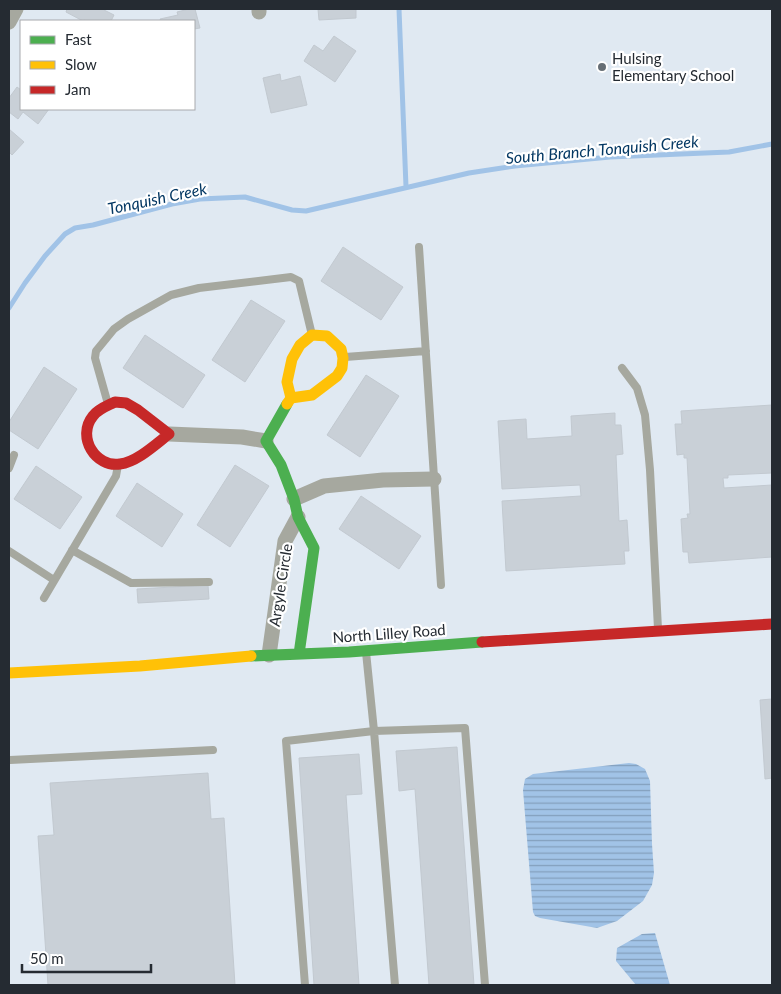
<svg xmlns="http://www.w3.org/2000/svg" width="781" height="994" viewBox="0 0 781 994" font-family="Lato,sans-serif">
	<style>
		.water { fill: url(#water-rules) }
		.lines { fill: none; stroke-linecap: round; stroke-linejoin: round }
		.stream { stroke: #a1c3e7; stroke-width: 5 }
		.building { fill: #c9d0d7; stroke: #c2c9d0 }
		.lane { stroke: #a6a89f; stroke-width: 8 }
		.street { stroke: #a6a89f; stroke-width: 15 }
		.fast { stroke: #4caf50; stroke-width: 11 }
		.slow { stroke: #ffc107; stroke-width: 11 }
		.jam { stroke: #c62828; stroke-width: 11 }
		.poi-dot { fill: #666e75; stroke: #fff; stroke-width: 2 }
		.labels { text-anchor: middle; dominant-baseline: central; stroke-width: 4.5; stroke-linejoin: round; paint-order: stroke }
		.poi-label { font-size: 15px; fill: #252b32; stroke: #fff; text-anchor: start }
		.street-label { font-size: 15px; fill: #252b32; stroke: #fff }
		.water-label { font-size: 16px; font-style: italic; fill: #043863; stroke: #fff }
	</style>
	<defs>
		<pattern id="water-rules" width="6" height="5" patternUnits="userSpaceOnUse" patternTransform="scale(1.25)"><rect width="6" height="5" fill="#a1c3e7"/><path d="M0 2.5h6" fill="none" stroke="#839fbc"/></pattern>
	</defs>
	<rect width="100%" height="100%" fill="#e0e9f2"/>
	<path class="water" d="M629,763L636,764L645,769L650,781L652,844L654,873L652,885L643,901L617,921L597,928L540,918L535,916L533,912L523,790L525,779L533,774Z
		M655,933L670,985H636L616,961L617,948L642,934Z"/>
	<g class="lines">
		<path class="stream" d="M399,9L406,187
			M9,308L25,283L45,256L65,234L75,228L93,225L172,204L200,199L245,197L292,210L306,211L469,173L515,166L610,157L729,152L772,144"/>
	</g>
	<path class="building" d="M67,9H105L104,10L114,15L111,21H87L84,20L83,21L66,12Z
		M189,9H195L200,28L194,29V21H161L160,19L178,15L177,12Z
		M318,9H356V18L319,20Z
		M334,36L356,51L335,82L304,61L314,45L323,51Z
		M280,74L281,81L300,76L307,105L271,113L263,78Z
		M17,87L21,90V109H49L38,124L23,112L18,119L9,112V98Z
		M9,129L24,142L12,155L10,153L9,155Z
		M343,247L403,287L381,320L321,281Z
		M251,300L285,321L245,382L212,360Z
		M145,335L205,375L183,408L123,368Z
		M44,367L77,389L38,449L9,430V422Z
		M366,375L399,396L360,457L327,435Z
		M772,405V473L728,475V478H723L724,488L772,485V557L689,563L688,552H683L681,519L688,518L687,514H690L687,458H684V454L677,455L675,424H682L681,411Z
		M615,413V425H621L623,454L616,455L619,521L627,520L629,551H624L625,564L506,571L502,501L581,496L580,485L502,489L498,421L526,419L527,439L572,436L571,416Z
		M235,465L269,486L230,547L197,525Z
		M36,466L82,497L60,529L14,499Z
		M137,483L183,514L162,547L116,516Z
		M361,496L421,536L399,569L339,529Z
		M208,585L209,599L138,603L137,589Z
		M772,699V778L765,779L760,700Z
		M457,747L474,985H429L415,789L399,791L396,751Z
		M359,754L362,794L346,795L359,985H314L299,758Z
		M208,773L211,819L224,818L235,985H48L38,836L54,835L50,783Z"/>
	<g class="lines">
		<path class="lane" d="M419,247L441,585
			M345,357L426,351
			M622,368L637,388L645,415L650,470L658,629
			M108,404L95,358L96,351L114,329L128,319L171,295L199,288L291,277L299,281L312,335
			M9,468L14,455
			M72,550L131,583L209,582
			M9,551L54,580
			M44,598L116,476L118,465
			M366,652L374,731L395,985
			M10,760L213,750
			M305,985L286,741L374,731L465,728L485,985"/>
		<path class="street" d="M259,9V12
			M9,22L16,9
			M169,434L242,437L266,441
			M294,499L324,486L383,480L434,479
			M269,655L285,541L298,517"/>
		<path class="fast" d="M287,404L266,441L281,465L294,499L298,517L314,548L299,654
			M251,656L349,652L482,642"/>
		<path class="slow" d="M287,404L291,398L287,382L292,359L300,345L312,335L327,336L341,349L343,358L342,368L337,376L312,395L291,398
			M9,673L140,666L251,656"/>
		<path class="jam" d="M115,402L126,403L138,410L169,434C156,444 137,462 120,464C96,468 76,437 93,416C98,409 107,406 115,402Z
			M482,642L772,624"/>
	</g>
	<circle class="poi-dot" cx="602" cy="67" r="5"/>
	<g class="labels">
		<g class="poi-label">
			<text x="612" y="58">Hulsing<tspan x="612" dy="17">Elementary School</tspan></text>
		</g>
		<g class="street-label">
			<text transform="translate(280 585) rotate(-81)">Argyle Circle</text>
			<text transform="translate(389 633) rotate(-4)">North Lilley Road</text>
		</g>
		<g class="water-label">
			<text transform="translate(602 149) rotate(-5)">South Branch Tonquish Creek</text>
			<text transform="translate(157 198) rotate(-12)">Tonquish Creek</text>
		</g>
	</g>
	<rect width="781" height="994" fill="none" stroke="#252b32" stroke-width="20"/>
	<rect x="20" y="20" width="175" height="90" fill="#ffffff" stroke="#a8aaad"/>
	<rect x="30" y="36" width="25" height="8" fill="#4caf50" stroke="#a8aaad"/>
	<text x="65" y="45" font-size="15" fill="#252b32">Fast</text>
	<rect x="30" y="61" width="25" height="8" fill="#ffc107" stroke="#a8aaad"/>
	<text x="65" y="70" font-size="15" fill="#252b32">Slow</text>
	<rect x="30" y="86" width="25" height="8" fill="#c62828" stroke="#a8aaad"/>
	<text x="65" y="95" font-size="15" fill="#252b32">Jam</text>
	<path d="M22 964v8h129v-8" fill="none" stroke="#252b32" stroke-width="2.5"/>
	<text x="30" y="964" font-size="15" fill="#252b32" stroke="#ffffff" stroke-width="4" paint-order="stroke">50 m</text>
</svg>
